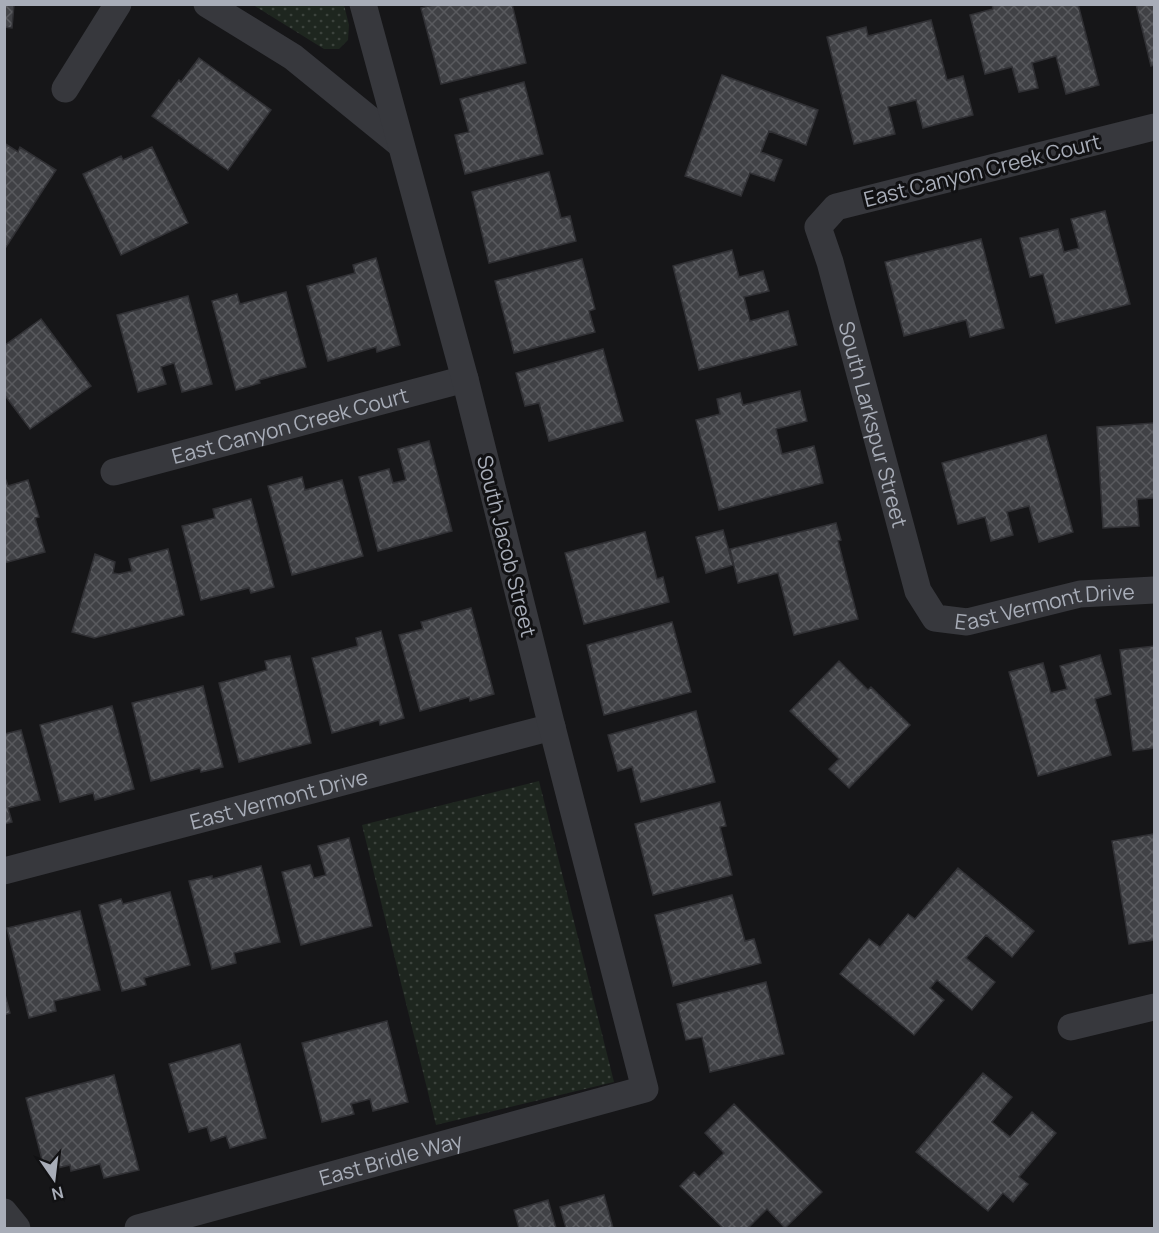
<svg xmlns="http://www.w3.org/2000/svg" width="1159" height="1233" viewBox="0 0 1159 1233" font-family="Manrope,sans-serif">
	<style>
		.grass { fill: url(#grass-dots) }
		.building { fill: url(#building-cross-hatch); stroke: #303034; stroke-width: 1.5 }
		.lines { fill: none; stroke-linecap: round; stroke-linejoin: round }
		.street { stroke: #37383d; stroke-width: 27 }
		.labels { text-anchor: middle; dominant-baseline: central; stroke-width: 6; stroke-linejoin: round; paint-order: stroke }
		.street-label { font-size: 21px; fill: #a8adb8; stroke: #111113 }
	</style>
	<defs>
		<pattern id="grass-dots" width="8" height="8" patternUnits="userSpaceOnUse" patternTransform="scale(1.5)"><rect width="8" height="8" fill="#1e261f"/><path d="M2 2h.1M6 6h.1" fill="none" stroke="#3c433d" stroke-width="1.8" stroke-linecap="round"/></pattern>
		<pattern id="building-cross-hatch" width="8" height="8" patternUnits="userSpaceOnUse" patternTransform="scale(1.5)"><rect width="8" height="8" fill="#404145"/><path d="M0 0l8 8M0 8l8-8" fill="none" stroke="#595a5e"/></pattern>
	</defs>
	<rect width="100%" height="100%" fill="#161618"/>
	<path class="grass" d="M253,5H344L349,25L348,40L339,49H324Z
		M539,781L614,1082L436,1125L362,825Z"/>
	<path class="building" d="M4,4H14L12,28L4,27Z
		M437,4H512L526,63L441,84L421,8Z
		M992,4H1078L1099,85L1066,94L1056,56L1032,63L1038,88L1019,92L1012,67L985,74L970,15L993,9Z
		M1136,4H1154V65L1151,66Z
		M931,20L947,80L963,76L973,115L923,128L916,100L888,107L895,134L854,144L827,37L866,27L868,36Z
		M199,58L271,110L228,170L152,116L179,80L181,82Z
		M722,75L818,110L806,145L769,131L761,152L782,160L774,181L750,173L741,196L685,176Z
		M524,82L543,154L465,174L455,135L469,132L460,99Z
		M4,143L18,152L20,147L56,170L4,250Z
		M152,147L188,223L121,255L83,174L121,156L123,160Z
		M549,172L561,218L570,216L576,241L489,263L472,192Z
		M1105,211L1130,304L1056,323L1043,274L1030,277L1020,238L1058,229L1064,252L1079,248L1071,219Z
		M981,239L1004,328L970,337L966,320L904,336L885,262Z
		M732,250L739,277L763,271L769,291L744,297L750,321L788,311L797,345L699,370L673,266Z
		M376,258L400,345L377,352L376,347L328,361L307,286L355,273L353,265Z
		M582,259L595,309L589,311L595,332L514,353L495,281Z
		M286,292L306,367L259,380L260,383L236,390L212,301L237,294L240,304Z
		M188,296L212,384L182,392L174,363L161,367L166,384L138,392L117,315Z
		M41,319L91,386L30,429L4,394V346Z
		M603,349L623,421L549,441L539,403L525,406L516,373Z
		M800,391L807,421L776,429L782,454L814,446L823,483L719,510L696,420L720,414L717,399L740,393L743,405Z
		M1154,423V498L1137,499L1139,526L1103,528L1097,427Z
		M1046,435L1073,532L1039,542L1029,506L1007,512L1013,535L991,541L985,517L958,524L942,463Z
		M429,441L452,531L378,551L359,477L389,469L393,483L406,480L398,449Z
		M4,475L8,486L28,480L39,517L35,518L45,552L4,563Z
		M302,477L305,490L342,480L363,556L292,575L268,486Z
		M251,499L274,587L251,593L249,588L201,600L182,526L215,518L213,509Z
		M836,523L841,540L838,541L858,619L794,635L778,573L738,583L730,549Z
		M723,530L733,565L706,573L696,537Z
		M645,532L657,579L663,577L669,602L584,624L565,553Z
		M168,549L184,615L94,638L72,632L95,554L115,562L113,573L119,574L132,571L129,559Z
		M471,608L494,694L470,701L469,697L420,711L399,635L423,629L421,622Z
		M672,622L691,692L604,715L587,645Z
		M381,631L404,718L380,725L379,720L332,733L312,658L358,646L356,638Z
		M1154,646V748L1133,751L1120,650Z
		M1100,655L1111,694L1095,699L1111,755L1038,776L1009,672L1043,663L1051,693L1067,689L1060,666Z
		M290,656L311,743L239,762L219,683L267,670L265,661Z
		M839,661L868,690L871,687L910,725L849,788L829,769L839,759L790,711Z
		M203,686L223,767L201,772L200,768L151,781L132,703Z
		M112,706L134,789L95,800L93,793L60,802L40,725Z
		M696,711L715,782L641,802L632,767L618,771L608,735Z
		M21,730L40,800L8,808L12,822L4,824V734Z
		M720,802L726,826L720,827L732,875L653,895L635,824Z
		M1154,834V940L1129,944L1112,841Z
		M349,838L372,926L301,945L282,872L310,865L314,878L326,875L318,846Z
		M261,866L280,942L234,953L236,963L212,969L189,881L212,876V879Z
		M958,868L1034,931L1012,957L986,935L966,958L995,982L972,1010L937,980L930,988L944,1000L914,1035L840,974L869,939L880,947L908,914L915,919Z
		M170,892L190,965L144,978L146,985L122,991L99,905L121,899L123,904Z
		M732,895L745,941L754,939L761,963L673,986L655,915Z
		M80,911L100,990L54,1001L56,1011L29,1018L7,928Z
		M766,982L784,1054L710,1072L702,1037L686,1040L677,1004Z
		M4,991L10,1013L4,1015Z
		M387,1021L408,1102L373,1111L370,1099L351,1104L354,1114L322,1122L302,1043Z
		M240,1044L266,1138L230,1148L226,1136L211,1141L207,1127L189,1132L169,1064Z
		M983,1073L1012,1097L992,1122L1010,1137L1032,1112L1056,1133L1019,1177L1028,1184L1013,1202L1003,1193L988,1211L916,1152Z
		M114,1075L139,1170L104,1178L100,1164L71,1171L70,1165L45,1171L26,1098Z
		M734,1104L822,1192L785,1228L767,1209L748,1228H723L680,1186L694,1172L699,1177L724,1153L705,1133Z
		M604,1195L613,1228H563H566L560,1207Z
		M548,1200L556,1228H519L514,1210Z"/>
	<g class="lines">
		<g class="street">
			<path d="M207,4L293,57L400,144"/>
			<path d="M65,89L118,4"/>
			<path id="s1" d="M1154,127L836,207L818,227L830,262L918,591L935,618L967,622L1080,594L1154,590"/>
			<path id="s2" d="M114,472L465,379"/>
			<path id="s3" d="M4,871L552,727"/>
			<path d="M1071,1027L1154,1007"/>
			<path d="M4,1212L17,1228"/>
			<path id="s4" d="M138,1228L645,1089L552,727L465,379L363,4"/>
		</g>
	</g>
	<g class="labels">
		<g class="street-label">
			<text transform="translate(982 170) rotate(-14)">East Canyon Creek Court</text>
			<text stroke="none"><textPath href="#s1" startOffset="560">South Larkspur Street</textPath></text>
			<text stroke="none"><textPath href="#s2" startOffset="182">East Canyon Creek Court</textPath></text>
			<text transform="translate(507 546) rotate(76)">South Jacob Street</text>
			<text stroke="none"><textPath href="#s1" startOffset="876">East Vermont Drive</textPath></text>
			<text stroke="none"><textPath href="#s3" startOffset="284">East Vermont Drive</textPath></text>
			<text stroke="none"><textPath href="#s4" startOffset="262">East Bridle Way</textPath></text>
		</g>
	</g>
	<rect width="1159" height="1233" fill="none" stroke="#a8adb8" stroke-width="12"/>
	<g transform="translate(54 1179) rotate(166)" stroke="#111113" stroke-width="4.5" paint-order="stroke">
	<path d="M0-4.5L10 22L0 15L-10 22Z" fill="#a8adb8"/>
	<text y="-9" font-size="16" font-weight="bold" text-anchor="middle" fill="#a8adb8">N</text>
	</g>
</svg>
